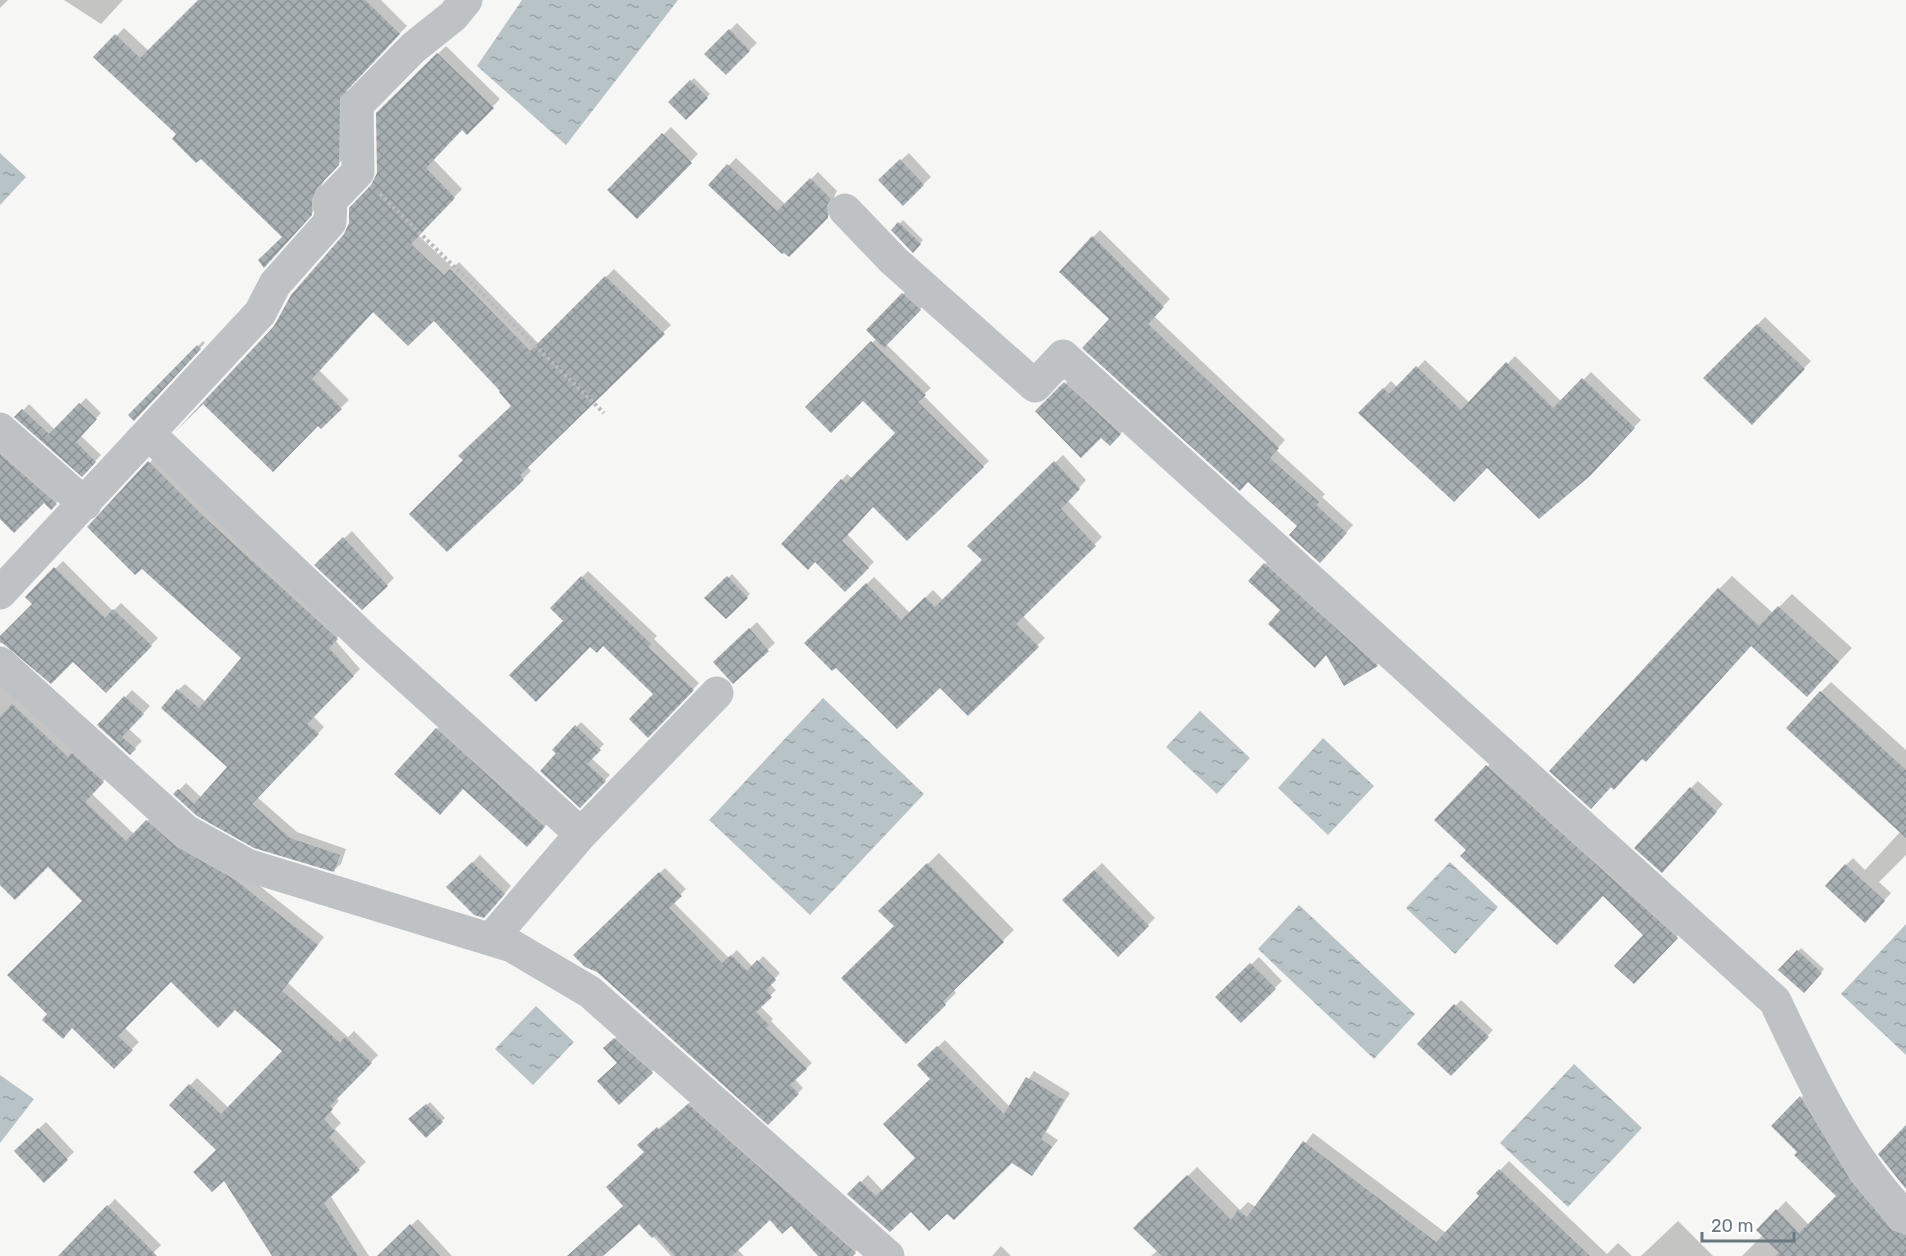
<svg xmlns="http://www.w3.org/2000/svg" width="1906" height="1256" viewBox="0 0 1906 1256" font-family="Rubik,sans-serif">
	<style>
		.water { fill: url(#water-ripples) }
		.shadow { fill: #0003 }
		.building { fill: url(#building-cross-hatch) }
		.lines { fill: none; stroke-linecap: round; stroke-linejoin: round }
		.path { stroke: #b8bbbd; stroke-width: 4; stroke-dasharray: 3 3; stroke-linecap: butt }
		.minor { stroke: #bec2c5; stroke-width: 33 }
	</style>
	<defs>
		<pattern id="water-ripples" width="26" height="14" patternUnits="userSpaceOnUse" patternTransform="scale(1.5)"><rect width="26" height="14" fill="#b8c3c7"/><path d="M2 4q2-2 4 0t4 0M15 11q2-2 4 0t4 0" fill="none" stroke="#9aa3a7"/></pattern>
		<pattern id="building-cross-hatch" width="8" height="8" patternUnits="userSpaceOnUse" patternTransform="scale(1.5)"><rect width="8" height="8" fill="#a6aeb2"/><path d="M0 0l8 8M0 8l8-8" fill="none" stroke="#8b9296"/></pattern>
	</defs>
	<rect width="100%" height="100%" fill="#f6f6f4"/>
	<path class="water" d="M522,0H678L566,145L477,66Z
		M0,153L26,177L0,205Z
		M823,698L924,794L810,915L709,820Z
		M1200,711L1250,758L1217,794L1166,747Z
		M1323,738L1374,786L1328,835L1278,788Z
		M1450,862L1498,907L1455,954L1406,908Z
		M1299,905L1415,1014L1374,1059L1258,949Z
		M1906,924V1055L1841,994Z
		M536,1006L574,1042L533,1085L495,1049Z
		M1574,1064L1642,1128L1568,1207L1500,1143Z
		M0,1075L34,1099L0,1143Z"/>
	<path class="shadow" d="M0,0H8L0,8Z
		M64,0H123L101,24Z
		M200,0H381L407,26L347,88V155L325,178L320,190L319,205L272,258L284,237L96,57L124,28L149,51Z
		M737,23L757,43L726,73L706,54Z
		M446,46L500,99L467,133L463,128L433,159L462,189L418,235L453,268L459,262L539,344L614,269L671,325L527,466L531,471L523,479L465,460L513,405L502,391L434,319L374,311L319,370L349,400L321,427L275,327L345,235L373,186L378,173L377,113Z
		M694,78L710,94L686,118L670,102Z
		M671,127L698,154L637,217L609,190Z
		M909,153L931,177L903,204L887,173Z
		M736,158L786,205L818,172L837,191L834,197L835,209L789,255L710,185Z
		M903,220L923,240L913,251L893,230Z
		M1100,230L1170,299L1154,316L1285,440L1276,450L1325,494L1322,497L1353,525L1327,554L1111,319L1093,237Z
		M910,287L927,302L886,344L931,388L923,395L989,461L907,539L873,505L847,534L874,562L845,590L816,561L842,480L847,474L853,479L897,433L863,399L807,407L876,339L868,330Z
		M1765,317L1811,361L1752,422L1705,378Z
		M203,341L205,343L134,419L130,415Z
		M1515,356L1562,402L1591,372L1641,420L1589,475L1487,466L1360,413L1391,381L1398,388L1425,360L1470,403Z
		M1071,378L1126,428L1110,444L1102,435L1037,411Z
		M86,398L101,413L80,435L101,455L82,475L17,417L29,404L55,430Z
		M0,439L64,495L51,508L44,501L0,513Z
		M1063,455L1086,480L1068,501L1102,537L1023,616L1045,638L968,714L940,686L836,666L806,643L874,577L910,613L933,590L943,600L984,560L969,546Z
		M156,456L343,631L335,640L360,669L313,716L324,727L257,797L297,832L346,849L341,864L334,870L255,846L175,794L186,783L202,798L229,767L178,690L185,684L206,702L243,658L142,567L89,527Z
		M352,531L394,578L387,585L316,565Z
		M1272,557L1384,658L1377,665L1327,653L1282,610L1265,564Z
		M63,561L113,611L121,603L158,638L106,691L73,660L0,643V638L34,604L27,597Z
		M588,571L657,636L654,639L699,683L648,736L655,694L604,644L590,645L552,608Z
		M732,574L750,594L726,617L707,598Z
		M1732,576L1773,613L1792,594L1852,648L1807,695L1719,589Z
		M757,622L775,643L733,682L722,655Z
		M0,675L110,774L91,793L134,834L154,814L242,872L324,937L288,983L348,1037L354,1031L378,1055L336,1098L339,1101L330,1111L341,1123L335,1129L366,1162L330,1195L369,1256H274L218,1150L171,1105L197,1078L229,1108L284,1051L236,1008L171,980L125,1028L139,1042L114,1067L72,1027L49,1014L84,901L48,865L0,883Z
		M1831,682L1906,750V855L1879,882L1891,893L1872,914L1846,865L1853,858L1865,870L1901,831L1821,692Z
		M132,690L150,706L129,729L142,741L130,753L99,725Z
		M581,722L604,744L591,758L610,775L580,806L554,750Z
		M443,723L551,820L527,845L437,729Z
		M1494,760L1683,930L1634,982L1645,935L1603,894L1468,850L1436,820Z
		M1698,781L1723,804L1669,864L1691,788Z
		M939,853L1014,930L953,989L956,993L906,1042L896,926L880,911Z
		M480,855L511,886L492,909L448,887Z
		M1102,863L1155,918L1118,955L1064,900Z
		M665,868L686,889L673,902L729,958L737,950L753,967L763,956L780,973L770,984L776,990L760,1006L773,1019L771,1021L812,1063L795,1079L803,1088L768,1123L598,971L575,955Z
		M1801,948L1824,969L1804,991L1780,970Z
		M1259,957L1282,981L1241,1021L1218,997Z
		M1461,1000L1493,1030L1451,1074L1419,1044Z
		M621,1033L658,1066L619,1102L618,1063L611,1042Z
		M945,1040L1010,1107L1034,1071L1070,1093L1046,1132L1058,1140L1032,1174L1012,1161L947,1211L911,1210L849,1194L868,1175L883,1191L917,1158L932,1078L919,1065Z
		M1810,1089L1906,1224V1256H1742L1763,1235L1758,1230L1786,1201L1809,1225L1838,1196L1773,1126Z
		M695,1098L862,1245L851,1256H820L791,1224L770,1218L737,1249L744,1256H671L639,1221L601,1256H592L625,1205L646,1152L639,1145Z
		M430,1102L445,1118L426,1136L411,1119Z
		M46,1122L74,1152L44,1181L16,1151Z
		M1313,1133L1446,1233L1482,1196L1478,1193L1509,1161L1607,1254L1618,1243L1632,1256H1151L1158,1250L1136,1228L1197,1167L1240,1210L1248,1202L1256,1207Z
		M115,1199L161,1245L150,1256H60Z
		M418,1219L452,1256H407L394,1242Z
		M1678,1221L1713,1256H1641Z
		M1001,1246L1011,1256H992Z"/>
	<path class="building" d="M198,0H365L400,34L340,98L339,165L317,188L312,199V215L264,268L258,260L282,237L201,159L196,163L172,139L176,134L93,57L115,34L140,58Z
		M729,29L750,51L726,75L704,54Z
		M437,53L494,108L467,135L462,130L426,168L455,198L411,244L444,275L450,269L530,351L605,276L665,334L520,475L524,480L447,552L409,514L463,460L458,456L511,406L499,392L500,391L434,321L408,346L373,312L312,379L342,409L321,429L318,426L273,472L203,404L175,432L274,326L291,295L344,234L349,223V208L371,185L377,173L376,113Z
		M690,80L708,98L686,120L668,102Z
		M662,133L692,163L637,219L607,190Z
		M900,159L924,185L903,206L878,180Z
		M727,164L777,211L810,178L831,199L827,205L828,218L789,257L784,253L782,254L708,185Z
		M898,222L921,244L913,253L891,230Z
		M1092,236L1164,307L1148,324L1279,448L1270,458L1319,502L1316,505L1347,533L1320,563L1289,535L1297,526L1248,482L1240,491L1082,348L1109,319L1059,272Z
		M902,293L921,310L884,348L866,330Z
		M1757,324L1805,369L1752,425L1703,378Z
		M871,341L926,395L918,402L984,467L907,541L873,507L842,541L869,568L845,592L815,562L808,570L781,544L841,479L846,483L895,433L863,401L831,433L805,407Z
		M197,345L201,349L134,421L128,415Z
		M1506,362L1553,408L1582,378L1635,428L1590,476L1539,519L1487,468L1454,502L1358,413L1383,388L1389,394L1416,366L1461,410Z
		M1064,382L1121,434L1110,446L1101,438L1081,458L1035,411Z
		M79,403L97,419L76,442L96,462L82,477L14,417L22,409L49,434Z
		M0,454L57,504L51,510L44,503L14,533L0,519Z
		M148,461L202,515L338,639L329,648L354,676L307,724L319,734L252,804L290,838L340,855L334,872L254,848L197,816L173,794L178,789L194,804L227,767L161,708L177,689L199,708L241,658L142,569L135,575L87,527Z
		M1054,461L1080,489L1061,509L1096,546L1016,624L1039,647L968,716L940,688L897,729L836,668L832,671L804,643L866,583L901,620L925,597L935,607L982,560L967,546Z
		M343,537L388,586L362,610L314,565Z
		M1264,563L1378,666L1344,686L1326,655L1315,668L1268,624L1280,610L1248,581Z
		M54,567L105,618L113,609L152,646L106,693L73,662L51,684L0,641V636L32,604L25,597Z
		M581,576L651,644L648,647L694,690L648,738L629,719L653,694L603,646L597,653L590,647L536,702L509,675L563,621L550,608Z
		M727,576L748,598L726,619L704,598Z
		M1718,588L1759,626L1778,606L1839,662L1807,697L1751,646L1646,762L1642,759L1614,790L1611,787L1591,809L1549,771Z
		M749,628L769,651L733,684L713,662Z
		M1820,691L1906,770V838L1786,728Z
		M124,696L144,714L122,737L136,749L130,755L97,725Z
		M12,704L68,757L72,753L104,782L85,802L126,841L146,820L177,847L234,879L318,945L282,991L340,1043L345,1037L372,1063L330,1106L333,1109L324,1119L335,1131L329,1137L360,1170L324,1203L358,1256H272L224,1181L212,1192L193,1172L216,1150L169,1105L189,1084L221,1114L282,1051L235,1010L218,1028L171,982L118,1036L133,1050L114,1069L72,1028L63,1039L42,1020L47,1014L7,975L82,901L48,867L15,900L0,885V717Z
		M575,725L601,750L587,764L606,781L580,808L540,771L556,753L552,750Z
		M436,728L545,827L527,847L463,789L440,815L394,774Z
		M1486,765L1678,938L1634,984L1614,966L1643,935L1603,896L1557,945L1460,856L1466,850L1434,820Z
		M1690,787L1717,812L1662,873L1634,848Z
		M472,862L505,894L484,918L474,915L446,887Z
		M927,863L1004,942L943,1001L946,1005L906,1044L841,978L894,926L878,911Z
		M1845,864L1885,901L1865,923L1825,886Z
		M1094,870L1149,926L1118,957L1062,900Z
		M659,872L682,896L669,908L722,963L731,955L747,971L757,960L776,980L766,990L772,997L756,1012L769,1025L766,1028L807,1069L790,1085L799,1094L768,1125L597,972L585,967L573,955Z
		M1797,950L1822,973L1804,993L1778,970Z
		M1250,963L1276,989L1241,1023L1215,997Z
		M1454,1004L1489,1037L1451,1076L1417,1044Z
		M614,1038L653,1073L619,1105L597,1081L617,1063L603,1048Z
		M937,1046L1004,1114L1026,1077L1064,1100L1041,1139L1052,1147L1032,1176L1012,1163L954,1220L947,1214L929,1231L911,1212L890,1232L847,1194L860,1181L876,1196L915,1158L883,1124L930,1079L917,1065Z
		M1800,1096L1851,1181L1892,1230L1906,1235V1256H1775L1779,1253L1756,1230L1776,1209L1799,1233L1836,1196L1794,1155L1797,1152L1771,1126Z
		M426,1104L443,1122L426,1138L408,1119Z
		M688,1104L856,1253L853,1256H818L791,1226L782,1234L770,1220L732,1256H675L656,1235L652,1238L639,1224L603,1256H567L623,1206L606,1187L644,1152L637,1145L657,1127L659,1130Z
		M1906,1125V1189L1878,1154Z
		M38,1128L68,1160L44,1183L14,1151Z
		M1303,1141L1436,1242L1479,1196L1476,1193L1499,1169L1590,1256H1162L1133,1228L1187,1175L1231,1220L1238,1210L1247,1217Z
		M107,1205L116,1214L157,1256H58Z
		M410,1224L440,1256H377Z"/>
	<g class="lines">
		<path class="path" d="M380,194L604,413"/>
		<path class="minor" d="M845,210L894,261L1035,386L1063,356L1775,1001C1810,1075 1848,1159 1906,1217
			M0,429L85,504
			M149,434L366,640L581,834
			M0,593L260,313L275,284L330,222L331,200L358,172L357,105L413,48L453,16L466,0
			M0,663L186,831L247,865L512,946L590,992L888,1256
			M491,939L581,834L717,693"/>
	</g>
	<path d="M1702 1232v9h92v-9" fill="none" stroke="#697981" stroke-width="3"/>
	<text x="1711" y="1232" font-size="18" fill="#697981" stroke="#ffffff" stroke-width="4.5" paint-order="stroke">20 m</text>
</svg>
